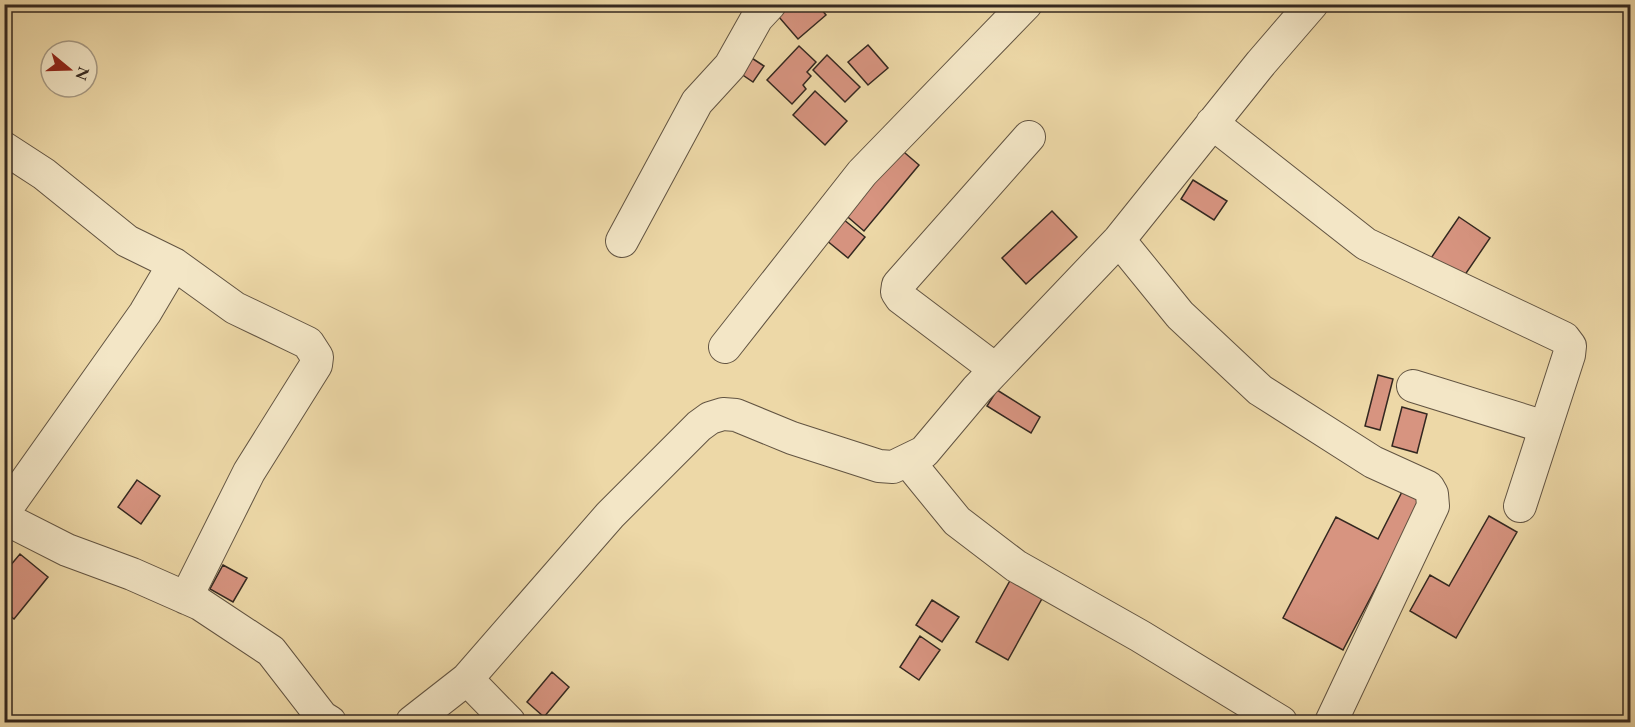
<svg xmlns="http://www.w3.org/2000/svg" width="1635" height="727" viewBox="0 0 1635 727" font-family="'EB Garamond',serif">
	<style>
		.building { fill: #d79480; stroke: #342820; stroke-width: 1.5 }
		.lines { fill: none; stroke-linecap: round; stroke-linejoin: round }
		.minor-casing { stroke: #625442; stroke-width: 34 }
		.minor { stroke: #f3e6c6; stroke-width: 32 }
	</style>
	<rect width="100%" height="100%" fill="#edd8a7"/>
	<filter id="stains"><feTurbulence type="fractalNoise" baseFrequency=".00333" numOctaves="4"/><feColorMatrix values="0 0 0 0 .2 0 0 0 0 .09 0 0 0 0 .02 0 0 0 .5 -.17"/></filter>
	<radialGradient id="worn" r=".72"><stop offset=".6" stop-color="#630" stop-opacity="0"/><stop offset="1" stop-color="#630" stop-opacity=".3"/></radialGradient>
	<path class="building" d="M776,4H817L826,15L798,39L772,9Z
		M868,45L888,68L868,85L848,62Z
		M799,46L816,62L807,72L811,76L803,85L806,89L792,104L767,80Z
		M744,53L764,66L753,82L734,69Z
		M827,55L860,87L845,102L813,70Z
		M815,91L847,121L825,145L793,115Z
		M898,147L919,165L864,231L842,212Z
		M1193,180L1227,201L1214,220L1181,199Z
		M1052,211L1077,237L1026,284L1002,258Z
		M1459,217L1490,238L1458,285L1427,264Z
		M843,219L865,237L848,258L826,240Z
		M1378,375L1393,379L1380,430L1365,426Z
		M997,390L1040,417L1031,433L987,406Z
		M1402,407L1427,414L1417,453L1392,446Z
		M137,480L160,496L141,524L118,507Z
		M1407,482L1426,492L1343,650L1283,618L1336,517L1378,539Z
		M1489,516L1517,532L1456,638L1410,611L1430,575L1449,586Z
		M20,554L48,577L14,619L4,611V573Z
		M223,565L247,578L233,602L210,589Z
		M1012,577L1044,595L1008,660L976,642Z
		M932,600L959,617L942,642L916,625Z
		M920,636L940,650L919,680L900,667Z
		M552,672L569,687L544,717L527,702Z"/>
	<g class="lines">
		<g class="minor-casing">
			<path id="minor" d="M1212,123L1366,244L1564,338L1570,346L1569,355L1520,506
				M4,148L44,174L127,241L174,264L235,308L308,343L317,357L316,365L249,472L186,598
				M1119,240L1180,315L1260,390L1373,462L1428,487L1432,494L1433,506L1331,722
				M622,241L697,102L730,66L757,18L770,4
				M725,347L862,173L1026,4
				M995,369L901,298L897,292L898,285L1029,137
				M1413,386L1545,427
				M908,461L957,521L1016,566L1140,636L1281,722
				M4,512L145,313L174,264
				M4,518L67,550L132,574L200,604L271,651L322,717L330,722
				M467,679L509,722
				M412,722L467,679L610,515L699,426L710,418L723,414L736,415L792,438L879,466L893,467L924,452L977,389L1119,240L1261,63L1312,4"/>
		</g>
		<use href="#minor" class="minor"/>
	</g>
	<rect width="1635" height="727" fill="none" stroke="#edd8a7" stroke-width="24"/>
	<rect x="6" y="6" width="1623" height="715" fill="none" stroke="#342820" stroke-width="3"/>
	<rect x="12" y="12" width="1611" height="703" fill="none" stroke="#342820" stroke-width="1.5"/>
	<g transform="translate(69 69) rotate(109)"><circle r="28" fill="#f3e6c6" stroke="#a79a84" stroke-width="1.5"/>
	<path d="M0-4.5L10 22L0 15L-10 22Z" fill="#8f2418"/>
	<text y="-9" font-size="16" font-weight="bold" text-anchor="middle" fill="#342820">N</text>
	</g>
	<rect width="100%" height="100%" filter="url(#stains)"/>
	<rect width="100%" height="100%" fill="url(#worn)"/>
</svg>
